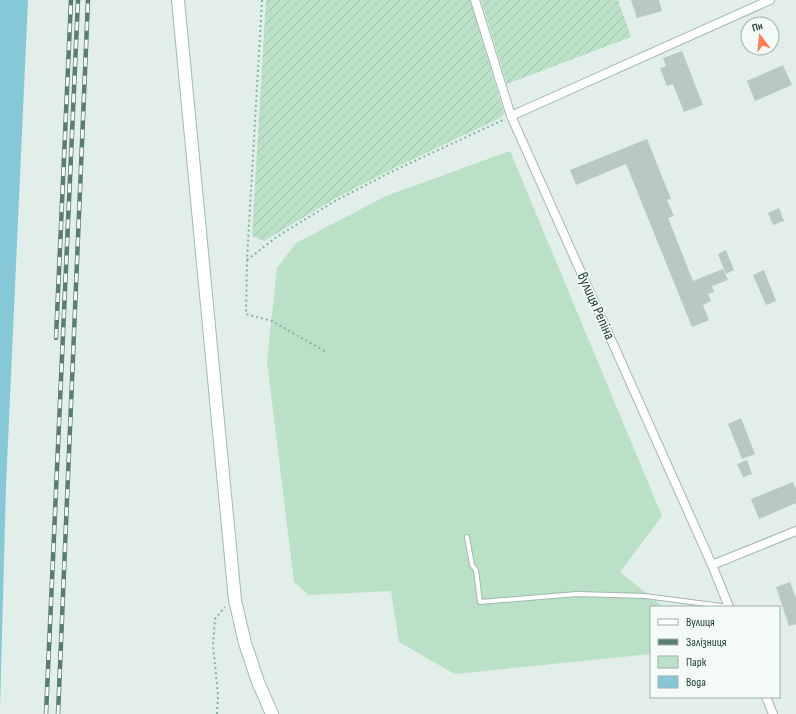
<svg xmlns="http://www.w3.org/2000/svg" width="796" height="714" viewBox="0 0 796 714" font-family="'Sofia Sans Condensed',sans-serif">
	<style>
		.park { fill: #bae0c5 }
		.garden { fill: url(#garden-furrows) }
		.water { fill: #86c8d7 }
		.building { fill: #b7c9c2 }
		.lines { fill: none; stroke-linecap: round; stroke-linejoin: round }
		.service-casing { stroke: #a4b6b1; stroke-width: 6 }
		.minor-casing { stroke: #a4b6b1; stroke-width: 10 }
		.secondary-casing { stroke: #a0bab1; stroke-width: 14 }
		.path { stroke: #80b4a5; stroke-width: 2; stroke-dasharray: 2 3; stroke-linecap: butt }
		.service { stroke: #fff; stroke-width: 4 }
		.minor { stroke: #fff; stroke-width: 8 }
		.secondary { stroke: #fff; stroke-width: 12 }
		.rail-casing { stroke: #5b7c74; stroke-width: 4.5 }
		.rail { stroke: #f3faf7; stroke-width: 3; stroke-dasharray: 9; stroke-linecap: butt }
		.labels { text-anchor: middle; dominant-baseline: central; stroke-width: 3.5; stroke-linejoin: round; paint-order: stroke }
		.street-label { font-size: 15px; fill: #214039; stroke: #f3faf7 }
	</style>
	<defs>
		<pattern id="garden-furrows" width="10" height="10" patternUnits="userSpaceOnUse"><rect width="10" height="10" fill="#bae0c5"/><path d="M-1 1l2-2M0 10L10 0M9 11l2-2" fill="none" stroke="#a0c1aa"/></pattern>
	</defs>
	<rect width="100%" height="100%" fill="#e2eee9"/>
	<path class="park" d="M510,151L662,516L620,572L660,604V607H651V654L455,674L399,642L391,591L309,595L294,582L267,361L277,268L296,243L386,196Z"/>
	<path class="garden" d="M266,0H470L504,113L502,117L390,170L334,199L264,241L252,236Z
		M481,0H618L631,37L507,84Z"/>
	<path class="water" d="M0,0H28L6,486L0,709Z"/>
	<path class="building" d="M631,0H659L662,11L637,18Z
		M682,51L703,105L684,112L673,84L667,86L660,68L666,66L663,58Z
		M783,65L792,85L755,101L747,81Z
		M647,139L671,199L667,200L674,216L668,218L693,281L723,269L728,280L712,286L714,292L708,294L711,301L703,305L709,320L692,327L626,164L576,185L570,170Z
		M779,208L784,221L773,225L768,213Z
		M726,250L734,270L726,274L718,254Z
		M764,270L776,301L766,305L753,275Z
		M741,418L755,454L742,459L728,424Z
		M747,460L752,474L743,477L737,464Z
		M793,482L796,489V503L759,519L751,499Z
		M790,582L796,598V624L789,626L776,587Z"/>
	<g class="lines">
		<g class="service-casing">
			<path id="service" d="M467,537L472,565L476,570L480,602L577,594L645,596L729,607"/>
		</g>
		<g class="minor-casing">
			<path id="minor" d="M475,0L511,116L712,565L729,607
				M511,116L770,0
				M712,565L796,531
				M766,697L773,714"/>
		</g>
		<g class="secondary-casing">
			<path id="secondary" d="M178,0L235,600L245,643L258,682L272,714"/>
		</g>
		<path class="path" d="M262,0L247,260L246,314L272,321L326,352
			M247,260L278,236L335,201L391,172L503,120
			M217,714L218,695L213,645L215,619L225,607"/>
		<use href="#service" class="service"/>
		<use href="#minor" class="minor"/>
		<use href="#secondary" class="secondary"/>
		<g class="rail-casing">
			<path id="rail" d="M56,338L71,0
				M46,714L78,0
				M58,714L88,0"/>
		</g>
		<use href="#rail" class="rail"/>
	</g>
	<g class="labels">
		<g class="street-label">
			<text transform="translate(596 306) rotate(66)">вулиця Репіна</text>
		</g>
	</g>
	<rect x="650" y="606" width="130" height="92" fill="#f3faf7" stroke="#9fb0ab"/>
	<rect x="658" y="619" width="20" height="6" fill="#ffffff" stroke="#9fb0ab"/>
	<text x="686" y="626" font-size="12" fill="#214039">Вулиця</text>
	<rect x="658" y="639" width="20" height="6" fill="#5b7c74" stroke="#9fb0ab"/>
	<text x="686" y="646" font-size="12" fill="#214039">Залізниця</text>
	<rect x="658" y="656" width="20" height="12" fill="#bae0c5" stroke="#9fb0ab"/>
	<text x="686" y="666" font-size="12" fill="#214039">Парк</text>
	<rect x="658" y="676" width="20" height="12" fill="#86c8d7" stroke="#9fb0ab"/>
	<text x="686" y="686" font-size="12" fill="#214039">Вода</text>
	<g transform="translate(760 36) rotate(344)"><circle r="19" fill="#f3faf7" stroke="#9fb0ab"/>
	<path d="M0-3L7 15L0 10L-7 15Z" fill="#fd7f51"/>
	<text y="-6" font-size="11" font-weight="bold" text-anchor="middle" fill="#214039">Пн</text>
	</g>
</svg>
